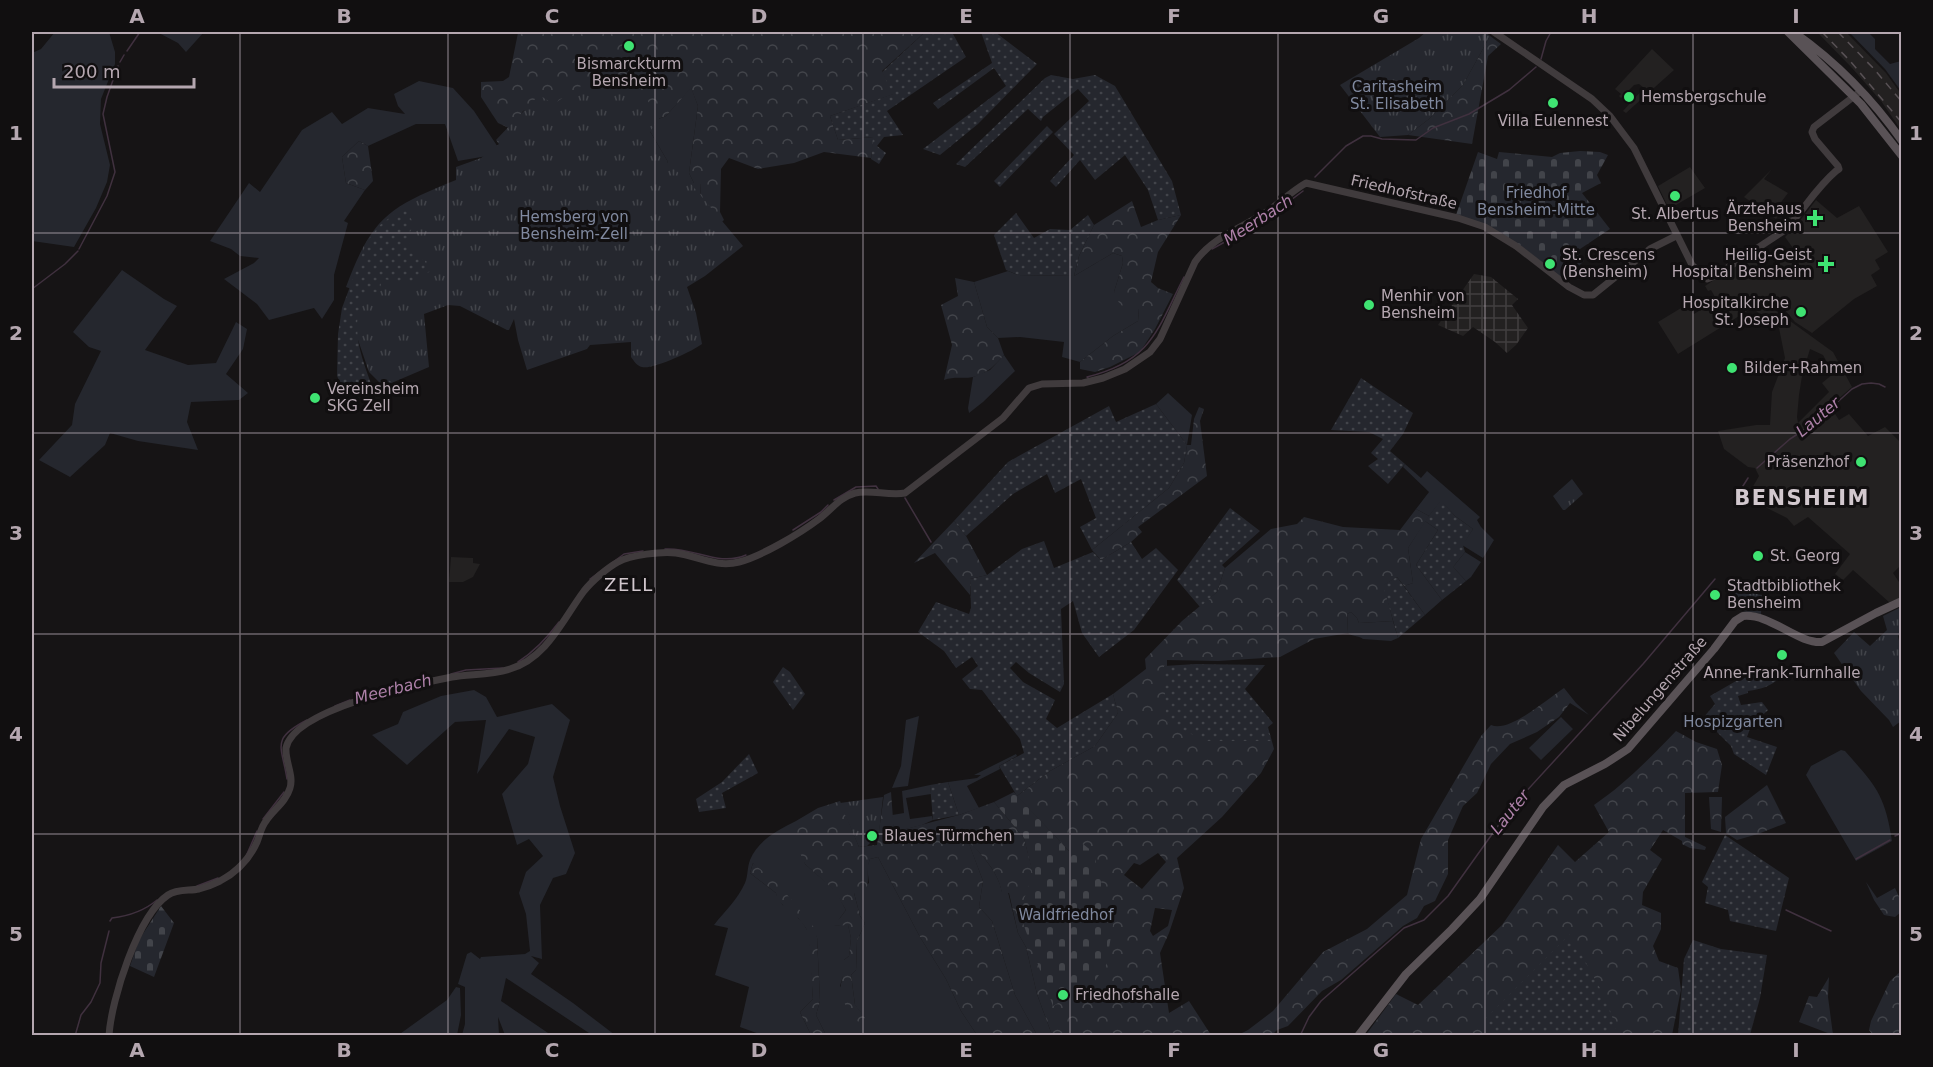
<svg xmlns="http://www.w3.org/2000/svg" width="1933" height="1067" viewBox="0 0 1933 1067" font-family="'DejaVu Sans',sans-serif">
	<style>
		.built { fill: #232121; fill-rule: evenodd }
		.industrial { fill: url(#industrial-grid) }
		.grass { fill: #25272e }
		.forest { fill: url(#forest-crowns); fill-rule: evenodd }
		.cemetery { fill: url(#cemetery-stones) }
		.park { fill: url(#park-tufts) }
		.garden { fill: url(#garden-dots) }
		.lines { fill: none; stroke-linecap: round; stroke-linejoin: round }
		.stream { stroke: #40313f; stroke-width: 1.5 }
		.minor { stroke: #403b3d; stroke-width: 7 }
		.major { stroke: #595256; stroke-width: 8 }
		.rail { stroke: #585155; stroke-width: 1.5; stroke-dasharray: 8 6; stroke-linecap: butt }
		.grid { fill: none; stroke: #b5a7b0; stroke-width: 1.5; stroke-opacity: 0.55 }
		.poi-dot { fill: #3fe372; stroke: #110f10; stroke-width: 2 }
		.labels { text-anchor: middle; dominant-baseline: central; stroke-width: 6; stroke-linejoin: round; paint-order: stroke }
		.poi-label { font-size: 15px; fill: #b5a7b0; stroke: #110f10; text-anchor: start }
		.park-label { font-size: 15px; fill: #80899f; stroke: #110f10 }
		.street-label { font-size: 15px; fill: #b5a7b0; stroke: #110f10 }
		.water-label { font-size: 16px; font-style: italic; fill: #ae81a9; stroke: #110f10 }
		.quarter-label { font-size: 18px; letter-spacing: 1.5px; fill: #d2c8ce; stroke: #110f10 }
		.district-label { font-size: 21px; font-weight: bold; letter-spacing: 1.5px; fill: #d2c8ce; stroke: #110f10 }
		.neatline { fill: none; stroke: #b5a7b0; stroke-width: 2 }
		.grid-label { font-size: 20px; text-anchor: middle; font-weight: bold; fill: #b5a7b0 }
	</style>
	<defs>
		<pattern id="industrial-grid" width="8" height="8" patternUnits="userSpaceOnUse" patternTransform="scale(1.5)"><rect width="8" height="8" fill="#232121"/><path d="M0 4h8M4 0v8" fill="none" stroke="#413e3f"/></pattern>
		<pattern id="forest-crowns" width="20" height="18" patternUnits="userSpaceOnUse" patternTransform="scale(1.5)"><rect width="20" height="18" fill="#25272e"/><path d="M2 6a3 3 0 1 1 6 0M12 15a3 3 0 1 1 6 0" fill="none" stroke="#42444a"/></pattern>
		<pattern id="cemetery-stones" width="16" height="16" patternUnits="userSpaceOnUse" patternTransform="scale(1.5)"><rect width="16" height="16" fill="#25272e"/><path d="M2 7V4a2 2 0 0 1 4 0v3zM10 15v-3a2 2 0 0 1 4 0v3z" fill="#42444a"/></pattern>
		<pattern id="park-tufts" width="24" height="20" patternUnits="userSpaceOnUse" patternTransform="scale(1.5)"><rect width="24" height="20" fill="#25272e"/><path d="M3 7l-1-3M5 7V3M7 7l1-3M15 17l-1-3M17 17v-4M19 17l1-3" fill="none" stroke="#42444a"/></pattern>
		<pattern id="garden-dots" width="8" height="8" patternUnits="userSpaceOnUse" patternTransform="scale(1.5)"><rect width="8" height="8" fill="#25272e"/><path d="M2 2h.1M6 6h.1" fill="none" stroke="#42444a" stroke-width="1.8" stroke-linecap="round"/></pattern>
	</defs>
	<rect width="100%" height="100%" fill="#161415"/>
	<path class="built" d="M1817,32H1846L1886,73L1901,94V130L1881,101L1852,68Z
		M1652,49L1674,70L1626,113L1623,111L1644,88L1639,84L1634,85L1621,98L1619,96L1621,94L1615,89Z
		M1690,167L1705,188L1669,209L1658,186Z
		M1772,169L1764,179L1788,193L1779,205L1793,216L1790,219L1781,212L1776,219L1744,197Z
		M1816,200L1837,218L1859,206L1888,252L1875,260L1880,269L1871,275L1877,286L1854,299L1812,333L1795,322L1770,293L1765,303L1833,352L1852,387L1830,406L1839,420L1849,414L1868,436L1885,427L1901,443V565L1893,573L1901,585V597L1890,603L1853,570L1843,580L1835,574L1850,554L1808,517L1794,526L1787,518L1759,504L1748,495L1759,476L1755,468L1748,467L1724,449L1718,431L1756,425H1770L1772,392L1785,358L1779,328L1752,308L1678,354L1658,322L1686,305L1694,314L1715,301L1713,298L1715,297L1711,290L1708,291L1705,286L1753,254L1763,273L1786,257L1789,261L1798,255L1785,237L1795,227ZM1810,349L1823,355L1833,374L1822,383L1829,392L1798,423L1797,417L1799,395L1802,376Z
		M451,557L473,558V563L480,564L473,577L463,582H449Z"/>
	<path class="industrial" d="M1474,274L1491,277L1518,299L1512,305L1528,328L1516,345L1507,353L1495,342L1473,327L1463,336L1438,325Z"/>
	<path class="grass" d="M55,32H109L115,52V64L101,99L100,124L110,165L107,182L96,208L74,247L32,241V53L41,49Z
		M157,32H204L186,52L178,43Z
		M1849,32H1868L1875,39V49L1890,64L1901,61V91L1885,69Z
		M419,81L453,88L474,111L529,194L580,165L588,149L581,138L621,82L646,109L658,119L666,116L691,87L698,106L689,173L694,183H701L700,199L665,232L655,217L646,179L668,162L651,133L641,120L629,134L606,130L589,149L619,164L634,177L571,218L540,224L505,239L495,210L455,199L460,193L459,174L493,155L458,161L445,124H416L368,146L359,141L342,157L346,183L365,190L344,221L348,223L334,275V300L322,319L314,308L269,320L257,304L224,279L254,263L259,258L240,256L231,249L210,241L249,183L260,192L302,130L332,112L342,124L368,108L405,114L398,106L394,94Z
		M1113,253L1122,256L1123,263L1114,292L1139,308L1138,321L1113,336L1080,362L1062,357L1064,342L1020,337L998,338L987,327L974,282L1008,271L1018,275L1074,276Z
		M122,270L164,299L177,306L145,350L188,365L216,363L236,322L247,329L243,349L226,374L248,393L239,400L191,402L187,422L198,450L138,441L110,433L105,445L70,477L39,460L72,425L75,404L101,351L89,347L73,332Z
		M1004,355L1015,371L983,402L969,413L968,408L973,377L990,370Z
		M1168,393L1192,415L1187,445L1156,404Z
		M1405,464L1421,478L1427,471L1480,517L1477,520L1481,527L1494,540L1483,558L1462,545L1473,529L1455,516L1441,501L1429,516L1416,509L1429,492L1403,467Z
		M1425,521L1438,530L1416,565L1442,600L1425,615L1404,586L1413,583L1408,548Z
		M1465,552L1481,562L1471,577L1466,581L1453,567Z
		M1351,612L1357,618L1359,623L1393,621L1398,638L1391,641L1363,639C1358,635 1352,637 1348,633L1347,614Z
		M474,690L486,697L497,717L552,704L570,720L553,777L560,806L575,853L566,874L553,878L540,905L542,959L531,956L539,963L531,974L573,1003L615,1035H592L506,978L501,1001L551,1035H505L498,1017L499,1035H462L465,1024V987L458,984L467,954L471,952L480,959L481,957L525,954L530,951L526,914L519,893L526,872L543,856L529,839L517,845L502,794L528,764L535,737L509,729L477,774L486,720L455,722L407,765L372,735L398,724L403,712L441,696Z
		M919,716L908,786L892,788L901,766L906,720Z
		M1561,717L1573,729L1541,760L1529,748Z
		M1841,750L1845,751C1875,785 1885,794 1892,841L1856,861L1806,775L1811,766Z
		M1016,754L1017,756L999,766L1000,769L967,786L979,808L959,815L948,782L977,778L981,775H974Z
		M930,785L931,794L906,798L910,819L932,816L933,820L922,825L894,832L892,815L904,813L902,791Z
		M796,821L805,864L835,890L846,910L834,926L848,924L851,938L849,956L844,960V973L840,986L865,1018L855,1005L851,975L856,970L857,941L865,923L860,916L854,893L869,883L867,867L870,859L878,857L920,937L946,979L961,1011L977,1035H826L816,1015L820,1001L817,937L753,863L750,873L776,893C779,908 799,914 806,928C812,940 812,984 813,999L800,1012L811,1035H762L740,1027L749,987L715,975L728,928L714,925C724,912 738,899 745,883C748,876 747,868 750,860C758,840 778,830 796,821Z
		M967,839C982,855 998,871 1002,892H1008L1018,933L1026,947L1037,994L1052,1035H1037L1015,995L992,921L979,907L983,881Z
		M456,987L460,988L461,1015L457,1035L397,1036L447,1000Z"/>
	<path class="forest" d="M514,32H925L882,71L894,94L830,116L838,140L874,137L871,158L824,152L794,163L758,169L729,158L721,169L720,212L724,220L693,246L675,257C634,248 617,250 579,268L571,218L634,177L619,164L589,149L606,130L629,134L641,120L651,133L668,162L646,179L655,217L665,232L700,199L701,184L694,183L689,173L698,106L691,88L666,116L658,119L646,109L621,82L581,138H556L532,107L523,111L511,129L498,123L481,97V82L503,81L509,77L518,33Z
		M1490,36L1501,44L1488,56L1472,144L1408,135L1429,119L1463,85Z
		M359,141L368,146L373,181L365,190L346,183L342,157Z
		M1132,201L1141,227L1158,220L1181,215L1158,252L1151,282L1158,288L1173,294L1155,329L1140,352L1110,367L1095,372L1080,369V362L1113,336L1138,321L1139,309L1120,305L1114,292L1123,263L1122,256L1113,253L1074,276L1079,256L1094,225Z
		M955,278L974,282L987,327L998,338L1004,355C995,365 987,374 973,377C963,379 954,376 944,380L952,345L941,305L958,296Z
		M1199,407L1204,409L1200,421L1207,476L1138,527L1142,532L1131,542L1101,560L1092,550L1169,488L1184,463L1187,445H1191L1194,419Z
		M1416,509L1429,516L1408,548L1413,583L1404,586L1397,577L1384,585L1393,621L1359,623L1357,618L1351,612L1347,614L1348,633L1314,639L1280,657L1218,661L1167,660V676L1181,695L1268,727L1274,749L1261,773L1222,817L1177,858L1184,888L1169,933L1160,953L1169,1013L1189,1001L1211,1035H1052L1037,994L1026,947L1018,933L1009,893H1002C998,871 983,856 968,841L983,881L979,907L992,921L1015,995L1037,1035H977L961,1011L946,979L920,937L878,857L870,859C865,872 871,879 865,893H854L860,916L865,923L857,941L856,970L851,975L855,1005L865,1018L864,1021L858,1022C850,1012 838,999 841,984C843,975 844,969 844,960L849,956L851,938L848,925L833,926L832,924L840,918L846,910L834,890L805,864L796,844V821L818,808L840,801L859,847L877,845L884,795L891,792L894,832L959,815L994,802L1024,838L1033,873L1069,851L1017,796L1050,771L1095,746L1118,713L1113,694L1146,669L1145,659L1182,621L1217,592L1225,568L1271,529L1297,524L1304,517L1343,527L1400,530ZM1158,853L1166,862L1142,889L1124,875L1134,863L1140,865ZM1155,908L1172,910L1168,926L1153,936L1150,931Z
		M954,521L966,536L987,575L970,579V595L935,553L914,563Z
		M1564,688L1576,703L1589,715L1570,703L1559,717L1537,732L1510,744L1491,764L1477,793L1463,806L1448,840V874L1435,901L1424,906L1417,918L1403,926L1341,980L1322,991L1288,1026L1277,1030L1272,1035H1238L1248,1030L1273,1011L1323,952L1367,929L1407,895L1421,839L1481,736L1491,725C1510,733 1548,698 1564,688Z
		M1676,731L1696,742L1717,749L1722,765L1718,792L1685,793V837L1706,847L1705,850L1690,848L1682,844V841L1663,830L1650,850L1662,859L1643,892L1642,905L1661,913V929L1653,946L1659,961L1678,968L1681,990L1672,1035L1365,1036L1396,994L1418,1005L1502,925L1558,845L1575,862L1609,832L1594,805C1625,784 1650,758 1676,731Z
		M1767,785L1786,823L1758,834L1737,840L1726,833L1725,817Z
		M1709,797H1722L1721,832L1711,829Z
		M753,863L779,885L813,926L817,937L820,1001L816,1015L826,1035H811L800,1012L813,999L809,943L806,928L798,918L785,915L783,905L777,900L776,893L750,873Z
		M1866,882L1877,898L1895,888L1901,901V912L1895,917L1884,915L1874,900Z
		M1901,971V1035H1873L1869,1030L1871,1021L1890,981Z
		M1829,977L1828,997L1833,1035L1799,1022L1809,996L1817,997Z"/>
	<path class="cemetery" d="M1580,151L1600,152L1608,155L1597,175L1601,183L1582,193L1610,229L1577,251L1584,261L1564,280L1521,246L1456,215L1478,152L1497,159L1499,152L1552,157L1560,153Z
		M1014,792L1069,851L1083,844L1093,852L1113,925L1106,965L1094,982L1053,1006L1019,912L1033,875L1024,838L994,802Z
		M161,906L174,923L154,977L130,966L139,940Z"/>
	<path class="park" d="M1426,32H1485L1490,36L1463,85L1429,119L1408,135L1380,137L1340,85L1419,38Z
		M604,75L632,83L659,114V119L643,141L691,184L743,246L705,276L687,287L696,313L702,344C693,351 652,370 642,367C637,366 634,361 631,357V342L590,345L587,349L527,370L518,340L514,319L509,330H507L460,306L448,305L424,314L429,367L375,390L379,382L369,372L356,334L355,320L360,292L346,287C372,217 389,207 456,180V167L481,158L499,144L496,140L539,95L554,104L575,89Z
		M1572,479L1583,494L1565,510H1563L1553,496Z
		M1739,591L1762,595L1761,614C1744,609 1736,617 1729,595L1733,592Z
		M1901,607V633L1898,636L1902,656L1901,721L1893,727L1889,720L1861,691L1834,653L1854,632L1870,646L1887,630L1883,616Z
		M883,797L879,833L871,835V842L867,846L859,847L840,803Z"/>
	<path class="garden" d="M925,32H957L953,34L966,57L887,111L903,135L884,137L877,146L886,153L879,164L871,159L873,137L838,140L830,116L893,94L882,72Z
		M981,32H995L1037,64L978,124L940,155L923,149L1006,86L994,68L938,109L933,103L992,63Z
		M1051,75L1073,79L1095,75L1115,86L1172,181L1181,215L1158,220L1148,190L1125,155L1095,180L1080,160L1056,187L1050,181L1074,155L1054,134L1089,101L1078,89L1043,117L1041,121L1028,109L965,167L956,164L1045,78Z
		M1047,126L1053,132L1000,187L994,181Z
		M404,207L414,224L406,240L432,270L412,283L382,279L379,293L366,291C348,325 361,356 373,389L346,395L337,376L338,334L342,308L367,241L380,225Z
		M1016,213L1034,238L1050,229L1070,230L1088,215L1094,225L1079,256L1074,276L1018,275L1006,270L994,235Z
		M1361,378L1413,413L1403,434L1390,451L1405,464L1388,484L1368,466L1378,459L1371,453L1383,439L1369,432L1331,430Z
		M1156,404L1187,445L1184,463L1169,488L1092,550L1080,527L1096,518L1081,479L1055,493L1047,474L1013,494L966,536L954,521L1008,462L1109,406L1116,422Z
		M1441,500L1455,516L1473,529L1463,545L1465,552L1453,567L1466,581L1442,600L1416,565L1438,530L1425,521Z
		M1230,508L1260,531L1222,565L1225,568L1217,592L1200,607L1177,580Z
		M1044,541L1054,568L1093,552L1101,560L1131,542L1142,559L1156,548L1178,570L1134,630L1099,657L1082,633L1073,601L1061,609L1064,684L1060,692L1029,673L1016,662L1010,668L1023,682L1055,700L1046,719L1057,728L1113,694L1118,713L1095,746L1050,771L1017,796L999,766L1024,753L1020,739L982,690L970,689L962,679L978,666L972,657L956,668L944,651L918,632L936,602L969,614L971,608L970,579L987,575L1022,549Z
		M1397,577L1425,615L1398,638L1383,585Z
		M1196,664L1265,665L1245,689L1273,723L1267,728L1271,741H1205L1166,721L1164,666Z
		M783,667L790,672L805,694L793,710L773,682Z
		M1762,672L1782,676C1771,686 1763,689 1748,691V693L1738,696L1741,705L1762,702L1768,710L1751,726L1747,737L1777,747L1766,775L1734,754L1731,746L1703,718L1715,704L1710,696L1736,681Z
		M749,754L758,773L722,793L726,808L699,812L696,799L722,782Z
		M948,782L959,815L933,820L930,785Z
		M1725,835L1789,878L1776,931L1730,921L1728,910L1705,903L1708,887L1702,882Z
		M1570,934L1606,999L1616,1028L1604,1035H1499L1483,1021Z
		M1693,940L1721,949L1767,955L1760,998L1750,1035H1678L1684,959Z"/>
	<g class="lines">
		<path class="stream" d="M127,51L140,32
			M1541,59L1546,41L1551,32
			M120,62L124,55
			M1315,177L1346,146L1363,136H1371L1382,139L1416,140L1433,128L1469,114L1509,90L1536,67
			M79,249L107,196L115,172L103,114L107,97L118,66
			M1212,249L1263,221L1303,191
			M32,289L65,264L78,251
			M1088,378L1087,377C1152,361 1157,330 1184,277
			M1757,468L1790,439L1813,424L1852,389L1862,384L1871,383L1879,384L1885,387
			M1736,497L1748,478
			M905,498L931,542
			M834,500L856,487L876,486L878,489
			M793,530L821,512L828,505
			M665,549C694,547 718,567 746,555
			M590,579L624,554L643,551
			M518,662C535,651 547,638 559,622
			M451,674L466,670L503,668
			M335,706L350,700
			M287,779C282,746 270,739 307,720
			M263,819L284,792
			M1895,836L1902,833
			M247,854L257,831
			M1856,859L1890,840
			M197,886L218,878
			M1786,910L1831,931
			M110,921L112,918C129,916 144,911 157,900
			M75,1036L81,1015L91,1002L100,983L101,963L109,931
			M1300,1036L1309,1017L1321,1001L1404,928L1424,920L1448,896L1510,809L1643,664L1715,579"/>
		<path class="minor" d="M1494,32L1592,99L1610,116L1634,148L1692,265L1707,279L1715,276L1785,230C1804,210 1815,189 1836,171L1839,169L1838,166L1815,139L1812,132L1814,127L1857,94
			M109,1036C111,1000 138,915 168,895C177,889 189,891 199,889C206,887 214,884 220,881C237,872 249,860 257,842C260,835 261,827 266,821C273,810 286,802 290,788C294,776 285,761 286,748C294,709 416,684 452,677C471,674 492,675 510,669C547,658 563,619 584,591C592,581 607,568 618,562C630,555 663,551 676,553C698,556 716,568 739,562C762,556 799,534 819,519C831,510 840,497 855,493C869,489 889,496 905,493L1003,418L1029,388L1042,384L1083,383L1103,378L1125,369L1150,352L1160,339L1195,262C1213,236 1243,228 1268,211C1281,202 1292,191 1306,183L1458,218L1485,227L1516,246L1569,287L1584,295H1593L1650,249L1676,236"/>
		<path class="major" d="M1788,32L1861,104L1902,156
			M1795,33C1836,62 1873,100 1902,141
			M1358,1036L1406,974L1452,929L1480,899L1543,807L1564,785L1605,764L1628,749L1714,649L1735,621L1743,616C1770,613 1798,644 1822,642L1876,613L1902,601"/>
		<path class="rail" d="M1822,32L1851,62L1902,123
			M1838,32L1874,69L1902,102"/>
	</g>
	<path class="grid" d="M240,32V1036M448,32V1036M655,32V1036M863,32V1036M1070,32V1036M1278,32V1036M1485,32V1036M1693,32V1036M32,233H1902M32,433H1902M32,634H1902M32,834H1902"/>
	<g class="poi-dot">
		<circle cx="629" cy="46" r="6"/>
		<circle cx="1629" cy="97" r="6"/>
		<circle cx="1553" cy="103" r="6"/>
		<circle cx="1675" cy="196" r="6"/>
		<path d="M1812 209h6v6h6v6h-6v6h-6v-6h-6v-6h6z"/>
		<circle cx="1550" cy="264" r="6"/>
		<path d="M1823 255h6v6h6v6h-6v6h-6v-6h-6v-6h6z"/>
		<circle cx="1369" cy="305" r="6"/>
		<circle cx="1801" cy="312" r="6"/>
		<circle cx="1732" cy="368" r="6"/>
		<circle cx="315" cy="398" r="6"/>
		<circle cx="1861" cy="462" r="6"/>
		<circle cx="1758" cy="556" r="6"/>
		<circle cx="1715" cy="595" r="6"/>
		<circle cx="1782" cy="655" r="6"/>
		<circle cx="872" cy="836" r="6"/>
		<circle cx="1063" cy="995" r="6"/>
	</g>
	<g class="labels">
		<g class="poi-label">
			<text x="629" y="64" text-anchor="middle">Bismarckturm<tspan x="629" dy="17">Bensheim</tspan></text>
			<text x="1641" y="97">Hemsbergschule</text>
			<text x="1553" y="121" text-anchor="middle">Villa Eulennest</text>
			<text x="1802" y="209" text-anchor="end">Ärztehaus<tspan x="1802" dy="17">Bensheim</tspan></text>
			<text x="1675" y="214" text-anchor="middle">St. Albertus</text>
			<text x="1562" y="255">St. Crescens<tspan x="1562" dy="17">(Bensheim)</tspan></text>
			<text x="1812" y="255" text-anchor="end">Heilig-Geist<tspan x="1812" dy="17">Hospital Bensheim</tspan></text>
			<text x="1381" y="296">Menhir von<tspan x="1381" dy="17">Bensheim</tspan></text>
			<text x="1789" y="303" text-anchor="end">Hospitalkirche<tspan x="1789" dy="17">St. Joseph</tspan></text>
			<text x="1744" y="368">Bilder+Rahmen</text>
			<text x="327" y="389">Vereinsheim<tspan x="327" dy="17">SKG Zell</tspan></text>
			<text x="1849" y="462" text-anchor="end">Präsenzhof</text>
			<text x="1770" y="556">St. Georg</text>
			<text x="1727" y="586">Stadtbibliothek<tspan x="1727" dy="17">Bensheim</tspan></text>
			<text x="1782" y="673" text-anchor="middle">Anne-Frank-Turnhalle</text>
			<text x="884" y="836">Blaues Türmchen</text>
			<text x="1075" y="995">Friedhofshalle</text>
		</g>
		<g class="park-label">
			<text x="1397" y="87">Caritasheim<tspan x="1397" dy="17">St. Elisabeth</tspan></text>
			<text x="1536" y="193">Friedhof<tspan x="1536" dy="17">Bensheim-Mitte</tspan></text>
			<text x="574" y="217">Hemsberg von<tspan x="574" dy="17">Bensheim-Zell</tspan></text>
			<text x="1733" y="722">Hospizgarten</text>
			<text x="1066" y="915">Waldfriedhof</text>
		</g>
		<g class="street-label">
			<text transform="translate(1404 192) rotate(13)">Friedhofstraße</text>
			<text transform="translate(1660 689) rotate(-49)">Nibelungenstraße</text>
		</g>
		<g class="water-label">
			<text transform="translate(1258 220) rotate(-33)">Meerbach</text>
			<text transform="translate(1818 417) rotate(-40)">Lauter</text>
			<text transform="translate(393 689) rotate(-14)">Meerbach</text>
			<text transform="translate(1510 812) rotate(-51)">Lauter</text>
		</g>
		<g class="quarter-label">
			<text x="629" y="584">ZELL</text>
		</g>
		<g class="district-label">
			<text x="1802" y="498">BENSHEIM</text>
		</g>
	</g>
	<rect width="1933" height="1067" fill="none" stroke="#110f10" stroke-width="66"/>
	<path d="M54 78v9h140v-9" fill="none" stroke="#b5a7b0" stroke-width="3"/>
	<text x="63" y="78" font-size="18" fill="#b5a7b0" stroke="#110f10" stroke-width="4.5" paint-order="stroke">200 m</text>
	<rect x="33" y="33" width="1867" height="1001" class="neatline"/>
	<g class="grid-label">
		<text x="137" y="23">A</text>
		<text x="344" y="23">B</text>
		<text x="552" y="23">C</text>
		<text x="759" y="23">D</text>
		<text x="966" y="23">E</text>
		<text x="1174" y="23">F</text>
		<text x="1381" y="23">G</text>
		<text x="1589" y="23">H</text>
		<text x="1796" y="23">I</text>
		<text x="16" y="140">1</text>
		<text x="1916" y="140">1</text>
		<text x="16" y="340">2</text>
		<text x="1916" y="340">2</text>
		<text x="16" y="540">3</text>
		<text x="1916" y="540">3</text>
		<text x="16" y="741">4</text>
		<text x="1916" y="741">4</text>
		<text x="16" y="941">5</text>
		<text x="1916" y="941">5</text>
		<text x="137" y="1057">A</text>
		<text x="344" y="1057">B</text>
		<text x="552" y="1057">C</text>
		<text x="759" y="1057">D</text>
		<text x="966" y="1057">E</text>
		<text x="1174" y="1057">F</text>
		<text x="1381" y="1057">G</text>
		<text x="1589" y="1057">H</text>
		<text x="1796" y="1057">I</text>
	</g>
</svg>
